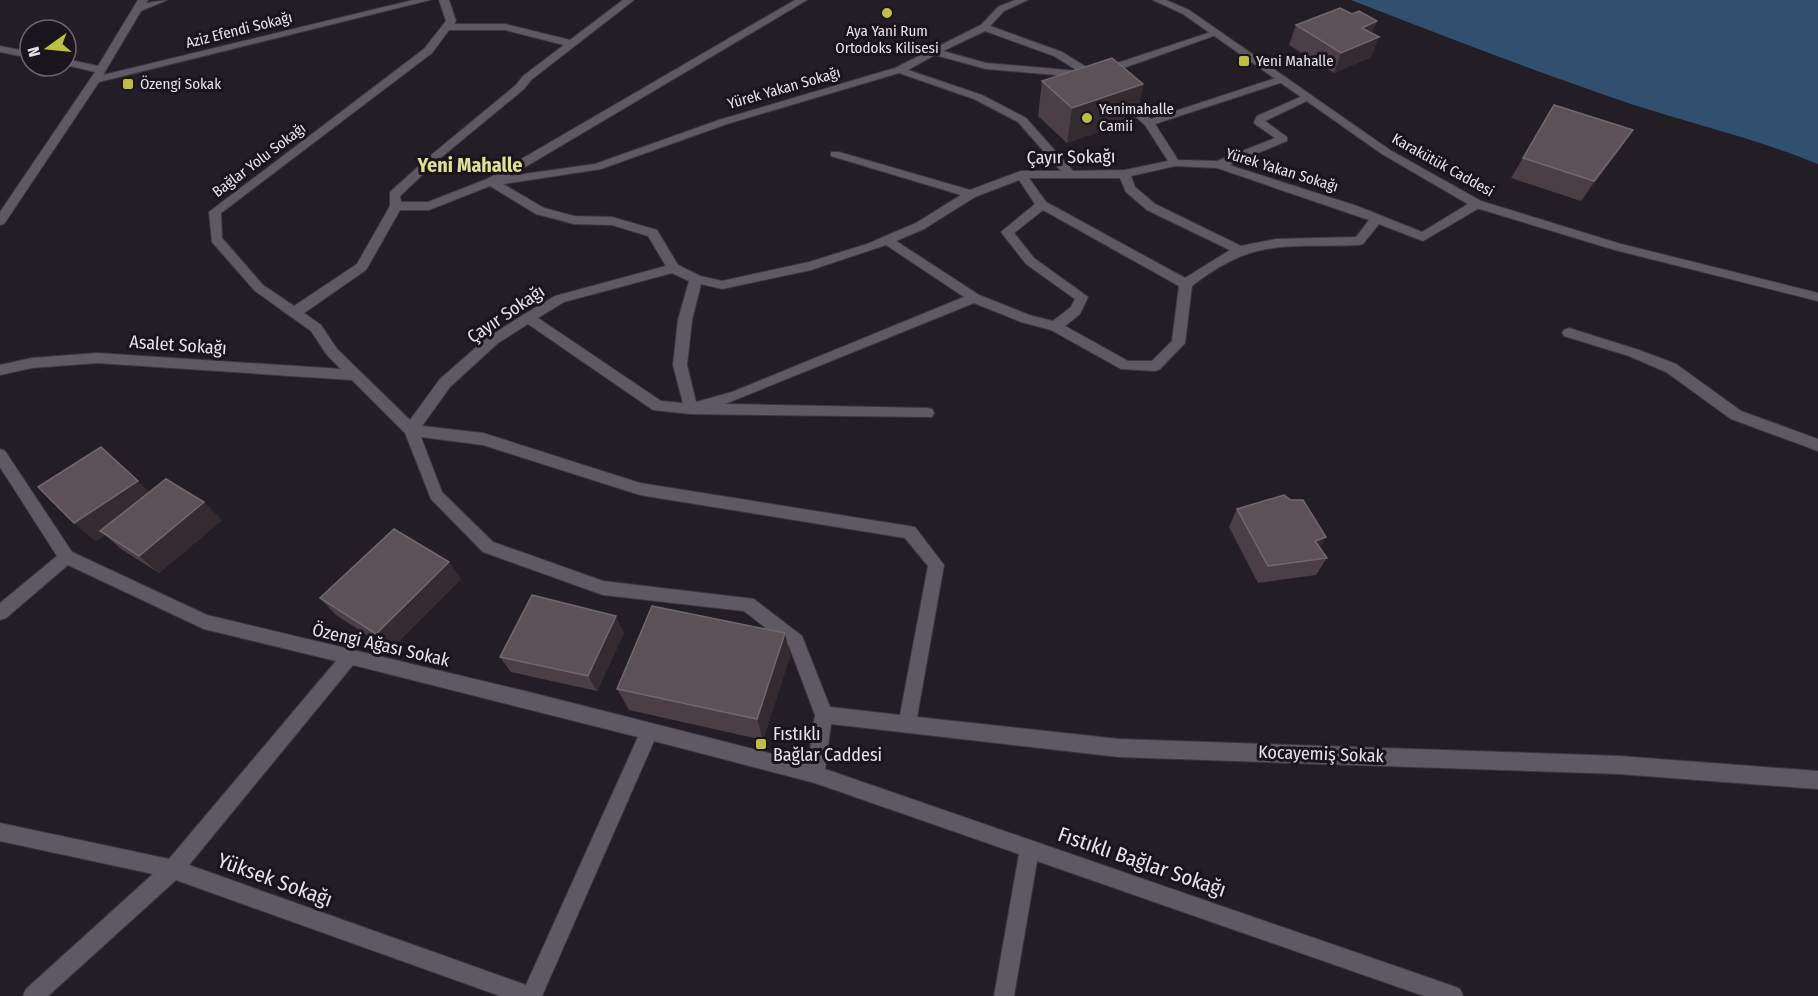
<svg xmlns="http://www.w3.org/2000/svg" width="1818" height="996" viewBox="0 0 1818 996" font-family="'Fira Sans Condensed',sans-serif">
	<style>
		.water { fill: #315070 }
		.lines { fill: none; stroke-linecap: round; stroke-linejoin: round }
		.street-casing { stroke: #3d383f; stroke-width: 2 }
		.secondary-casing { stroke: #3d383f; stroke-width: 2 }
		.street { fill: #5f5963; fill-rule: evenodd }
		.secondary { fill: #5f5963; fill-rule: evenodd }
		.wall { fill: #4b3f45 }
		.shaded-wall { fill: #342b31 }
		.building { fill: #5c5157; stroke: #71686e; stroke-width: 1.5 }
		.poi-dot { fill: #bcbf44; stroke: #1a141d; stroke-width: 2 }
		.labels { text-anchor: middle; dominant-baseline: central; stroke-width: 6; stroke-linejoin: round; paint-order: stroke }
		.far-street-label { font-size: 15px; fill: #e7e3e9; stroke: #1a141d }
		.far-poi-label { font-size: 15px; fill: #e7e3e9; stroke: #1a141d; text-anchor: start }
		.street-label { font-size: 18px; fill: #e7e3e9; stroke: #1a141d }
		.poi-label { font-size: 18px; fill: #e7e3e9; stroke: #1a141d; text-anchor: start }
		.far-district-label { font-size: 20px; font-weight: bold; fill: #dee394; stroke: #1a141d }
		.near-street-label { font-size: 21px; fill: #e7e3e9; stroke: #1a141d }
	</style>
	<rect width="100%" height="100%" fill="#231e26"/>
	<path class="water" d="M1351,0H1818V164C1757,139 1693,124 1631,104C1536,72 1444,36 1351,0Z"/>
	<g class="lines">
		<g class="street-casing">
			<path id="street" d="M138,0H148L146,3L167,0L141,11L103,75L413,0H430L99,82L4,224L0,225V212L95,72L66,65V59L98,66Z
				M439,0H449L456,21L454,24H505L570,40L623,0H634L531,80L524,89L438,160L400,196L401,202H428L487,179L795,0H807L510,176L595,164L719,120L895,68L981,25L998,7L1015,0H1028L1004,11L990,26L1062,52L1093,71L1214,31L1222,33L1101,76L1104,79L1099,82L1090,78L986,69L935,55L908,70L982,95L1026,118L1073,171L1125,170L1168,161L1145,125L1118,101V97H1126L1151,119L1282,76L1286,77V81L1155,124L1178,160L1217,161L1275,138L1255,124L1254,122L1257,116L1307,94L1311,95V99L1265,121L1287,137V141L1229,165L1357,206L1422,232L1473,201H1481V207L1423,241L1379,224L1363,244L1359,245C1284,248 1255,237 1192,286L1185,343L1160,369L1155,371L1121,369L1051,330L1021,322L974,303L725,404L927,408L932,409L934,413L932,417L691,414L653,410L528,324L498,343L450,387L422,426L483,433L640,483L915,527L944,565L917,717L1119,739L1619,756L1818,771V789L1619,774L1119,757L831,724L825,769L1453,986L1460,989L1463,996H1424L1037,861L1014,996H994L1019,854L815,783L654,741L542,996H500L176,880L48,996H23L26,989L153,874L0,841V823L169,859L336,661L204,629L68,565L6,618L0,620V603L57,556L0,467V449L5,451L72,552L207,615L529,692L808,763L815,715L789,646L744,611L603,595L483,552L431,499L405,433L352,380L97,363L32,368L0,375V365L32,358L97,353L341,369L327,355L311,331L255,291L212,242L209,212L424,49L446,21ZM449,30H505L564,45L523,76L516,85L430,156L390,192V206L357,264L294,306L263,285L222,238L221,213L432,53ZM985,31L1054,56L1078,71L986,63L943,51ZM899,73L974,99L1018,122L1061,171H1021L970,190L839,152H831V156L961,195L916,223L867,244L809,262L722,281L700,276L678,265L657,230L612,217L574,216L544,208L503,184L601,169L727,124ZM1175,166L1217,168L1369,220L1356,237L1276,239L1241,246L1155,204L1135,187L1131,176ZM1029,178H1120L1126,192L1147,210L1230,250L1185,278L1046,202ZM1019,180L1035,204L1001,232L1026,264L1075,299L1071,307L1053,321L1029,315L979,295L896,241L924,229L975,197ZM490,186L536,214L574,224L612,225L648,236L666,266L555,296L523,315L488,337L440,379L410,420L337,349L321,325L304,313L366,270L400,210H429ZM1043,210L1179,286L1172,341L1152,361H1128L1065,326L1080,314L1088,297L1034,258L1014,233ZM886,245L964,297L732,392L696,402L687,365L692,320L701,284L722,289L811,270ZM672,273L689,281L678,320L673,365L683,403L661,401L538,318L564,302ZM421,437L483,445L640,495L905,538L928,566L900,715L830,707L802,636L754,599L603,581L493,542L442,492ZM353,665L638,737L526,985L189,865Z
				M0,46L30,52V58L0,52Z
				M1569,328L1639,350L1676,364L1741,411L1818,439V451L1731,419L1666,372L1629,356L1564,336L1562,333L1564,330Z"/>
		</g>
		<g class="secondary-casing">
			<path id="secondary" d="M1153,0H1166L1189,10L1390,150L1481,201L1621,244L1818,293V301L1615,250L1473,207L1382,154L1183,14Z"/>
		</g>
		<use href="#street" class="street"/>
		<use href="#secondary" class="secondary"/>
	</g>
	<path class="wall" d="M1352,14L1377,21L1372,33L1371,57L1334,73L1289,45L1296,25Z
		M1042,81L1143,84L1136,119L1067,143L1038,116Z
		M1554,105L1633,130L1619,150L1581,201L1511,178Z
		M149,492L222,520L159,573L121,549L105,535L96,541L74,523Z
		M1237,509L1326,537L1320,547L1327,558L1316,575L1258,583L1229,527Z
		M461,579L390,650L336,615L320,598Z
		M624,633L597,691L511,672L500,657Z
		M785,633L790,656L763,740L629,710L617,689Z"/>
	<path class="shaded-wall" d="M1377,21L1369,41L1362,28Z
		M1379,37L1371,57L1334,73L1341,53Z
		M1143,84L1136,119L1067,143L1072,108Z
		M1633,130L1619,150L1581,201L1594,181Z
		M138,481L157,500L100,531L105,535L96,541L74,523Z
		M204,502L222,520L159,573L139,556Z
		M1326,537L1315,555V541Z
		M449,562L461,579L390,650L376,634Z
		M616,616L624,633L597,691L588,676Z
		M785,633L790,656L763,740L757,719Z"/>
	<path class="building" d="M1340,8L1352,14L1359,11L1377,21L1362,28L1379,37L1341,53L1296,25Z
		M1112,58L1143,84L1072,108L1042,81Z
		M1554,105L1633,130L1594,181L1523,158Z
		M101,447L138,481L74,523L38,487Z
		M166,479L204,502L139,556L100,531Z
		M1284,495L1291,500H1303L1326,537L1315,541L1327,558L1268,566L1237,509Z
		M394,529L449,562L376,634L320,598Z
		M532,595L616,616L588,676L500,657Z
		M652,606L785,633L757,719L617,689Z"/>
	<g class="poi-dot">
		<circle cx="887" cy="13" r="6"/>
		<rect x="1238" y="55" width="12" height="12" rx="3"/>
		<rect x="122" y="78" width="12" height="12" rx="3"/>
		<circle cx="1087" cy="118" r="6"/>
		<rect x="755" y="738" width="12" height="12" rx="3"/>
	</g>
	<g class="labels">
		<g class="far-street-label">
			<text transform="translate(239 30) rotate(-14)">Aziz Efendi Sokağı</text>
			<text transform="translate(784 88) rotate(-16)">Yürek Yakan Sokağı</text>
			<text transform="translate(259 160) rotate(-37)">Bağlar Yolu Sokağı</text>
			<text transform="translate(1443 165) rotate(29)">Karakütük Caddesi</text>
			<text transform="translate(1282 170) rotate(17)">Yürek Yakan Sokağı</text>
		</g>
		<g class="far-poi-label">
			<text x="887" y="31" text-anchor="middle">Aya Yani Rum<tspan x="887" dy="17">Ortodoks Kilisesi</tspan></text>
			<text x="1256" y="61">Yeni Mahalle</text>
			<text x="140" y="84">Özengi Sokak</text>
			<text x="1099" y="109">Yenimahalle<tspan x="1099" dy="17">Camii</tspan></text>
		</g>
		<g class="street-label">
			<text transform="translate(1071 157) rotate(-1)">Çayır Sokağı</text>
			<text transform="translate(506 314) rotate(-34)">Çayır Sokağı</text>
			<text transform="translate(178 345) rotate(4)">Asalet Sokağı</text>
			<text transform="translate(381 645) rotate(13)">Özengi Ağası Sokak</text>
			<text transform="translate(1321 754) rotate(2)">Kocayemiş Sokak</text>
		</g>
		<g class="poi-label">
			<text x="773" y="734">Fıstıklı<tspan x="773" dy="21">Bağlar Caddesi</tspan></text>
		</g>
		<g class="far-district-label">
			<text x="470" y="165">Yeni Mahalle</text>
		</g>
		<g class="near-street-label">
			<text transform="translate(1142 862) rotate(19)">Fıstıklı Bağlar Sokağı</text>
			<text transform="translate(275 880) rotate(20)">Yüksek Sokağı</text>
		</g>
	</g>
	<g transform="translate(48 48) rotate(255)"><circle r="28" fill="#1a141d" stroke="#6c676f" stroke-width="1.5"/>
	<path d="M0-4.5L10 22L0 15L-10 22Z" fill="#bcbf44"/>
	<text y="-9" font-size="16" font-weight="bold" text-anchor="middle" fill="#e7e3e9">N</text>
	</g>
</svg>
